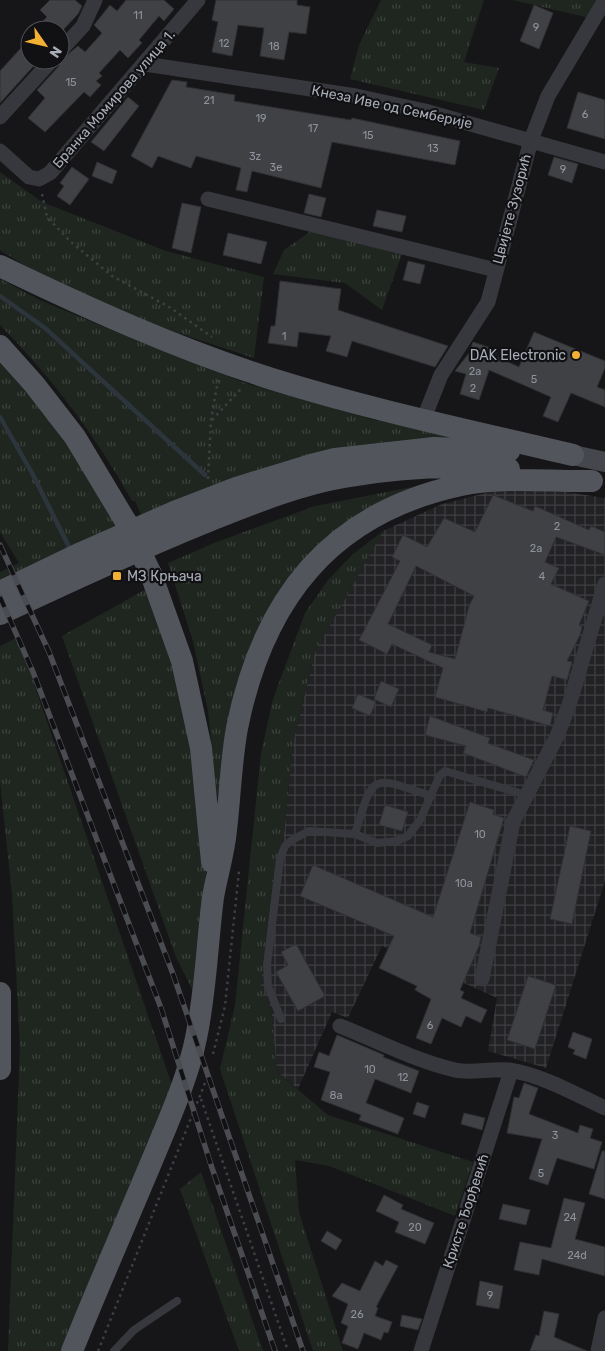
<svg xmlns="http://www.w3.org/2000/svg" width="605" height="1351" viewBox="0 0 605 1351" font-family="Rubik,sans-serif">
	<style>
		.industrial { fill: url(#industrial-grid) }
		.grass { fill: url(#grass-tufts) }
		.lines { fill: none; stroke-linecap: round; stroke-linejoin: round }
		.stream { stroke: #2c353c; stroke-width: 4.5 }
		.building { fill: #404145; stroke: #303034; fill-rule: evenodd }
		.path { stroke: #3d3f44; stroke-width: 2.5; stroke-dasharray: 2.5 4; stroke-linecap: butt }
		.lane { stroke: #37383d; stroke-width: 8 }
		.street { stroke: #37383d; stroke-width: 15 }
		.secondary { stroke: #45474d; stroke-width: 20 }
		.primary { stroke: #53555c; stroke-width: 22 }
		.rail-casing { stroke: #4a4c52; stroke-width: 5.5 }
		.rail { stroke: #111113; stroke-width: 4; stroke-dasharray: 11; stroke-linecap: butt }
		.primary-bridge { stroke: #53555c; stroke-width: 22 }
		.poi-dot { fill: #f2b134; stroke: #111113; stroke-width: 2 }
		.labels { text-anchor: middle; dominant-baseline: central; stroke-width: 4.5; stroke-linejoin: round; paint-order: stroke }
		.number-label { font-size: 11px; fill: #8e929b }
		.street-label { font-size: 14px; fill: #a8adb8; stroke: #111113 }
		.poi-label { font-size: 14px; fill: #a8adb8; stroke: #111113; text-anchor: end }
	</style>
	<defs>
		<pattern id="industrial-grid" width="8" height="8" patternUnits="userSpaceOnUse" patternTransform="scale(1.25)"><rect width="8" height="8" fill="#222225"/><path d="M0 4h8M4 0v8" fill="none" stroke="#3f3f43"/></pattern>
		<pattern id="grass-tufts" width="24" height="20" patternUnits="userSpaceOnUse" patternTransform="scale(1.25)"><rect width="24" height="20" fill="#1e261f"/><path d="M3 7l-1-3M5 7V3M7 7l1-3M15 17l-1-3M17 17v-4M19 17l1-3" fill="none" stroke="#3c433d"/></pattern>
	</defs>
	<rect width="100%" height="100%" fill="#161618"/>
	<path class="industrial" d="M502,489L566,492L605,498V881L546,1068L488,1051L497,998L382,946L348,1018L332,1012L298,1089L277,1072L271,1009L261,985L274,871L284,834L293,743L315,652L383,531L442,504Z"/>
	<path class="grass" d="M381,0H484L464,62L499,68L484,110L350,79L359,45Z
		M513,0H598L589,18Z
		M0,172L42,202L166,251L264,277L254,358L166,329L43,277L0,250Z
		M311,231L402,254L382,310L345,283L273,274L284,250Z
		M0,279L42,301L133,339L248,384L374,420L453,434V440L0,585V572L19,563L0,532V356L56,425L117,527L141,515L135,501H132C96,436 52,378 0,325Z
		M412,487L345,524L319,546L229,736L217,799L208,711L193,641L168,563L214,543L315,506Z
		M383,531L315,652L293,743L284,834L274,871L261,985L271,1009L277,1072L328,1115L473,1162L455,1216L329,1166L295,1160L299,1212L343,1351H313L220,1069L235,1005L261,753L273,699L305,613L328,580L353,554Z
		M148,588L181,658L206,819V887L194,993L176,957L62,636Z
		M18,637L172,1085L64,1351H8L20,1047L12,895L0,781V646Z
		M201,1172L263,1351H239L180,1189Z"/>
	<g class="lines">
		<path class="stream" d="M0,296L45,328L205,475
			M0,417L32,473L69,547"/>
	</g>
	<path class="building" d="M50,0H75L82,6L78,14L63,30H61L64,33L60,37V30H34L47,17L40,10Z
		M126,0H164L174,9L164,21L159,16L139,40L142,43L128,58L120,50L99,73L102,76L96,81L101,85L90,97L84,92L45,132L28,118L45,98L37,90L59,66L61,60L78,46L85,52L102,33L94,25L110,5L117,11Z
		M216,0H297V5L310,7L306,34L289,32L284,60L260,56L264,28L238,25L232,56L212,52L218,22L212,20Z
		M534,5L553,13L539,49L520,41Z
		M30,38V60H39L0,103V71Z
		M172,80L187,82L186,87L235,95L234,101L351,120L352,118L460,141L455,165L332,142L321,188L252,171L247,192L236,190L241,168L196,156L191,168L158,156L152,168L131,156Z
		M578,92L605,100V139L567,128Z
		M128,97L139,106L104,151L91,142Z
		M554,157L578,164L572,183L548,175Z
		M97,162L117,171L112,184L92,176Z
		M72,167L89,179L70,205L57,196L64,186L60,183Z
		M309,194L326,198L321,217L304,213Z
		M182,203L201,207L191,253L172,248Z
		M377,210L406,216L402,232L373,226Z
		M228,233L267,242L261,264L223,255Z
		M408,261L425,265L420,284L403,280Z
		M280,281L341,289L338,310L448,346L435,367L352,341L347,357L326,351L331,336L299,332L297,347L268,343L271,326H275Z
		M534,332L605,361V368L597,387L605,390V407L571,393L558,422L543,416L551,397L489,370L479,400L460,394L466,374L455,371L469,353L473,342L497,350L495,356L519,367Z
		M493,495L533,511L535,506L589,530L591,526L605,532V555L556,537L545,562L559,568L551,584L589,601L579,625L582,627L580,635L567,661L572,662L567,680L552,676L543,710L553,713L550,726L488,708L487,712L435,697L443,668L392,644L387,654L359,640L400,561L392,557L403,535L427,547L444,518L475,532ZM416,566L474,596L469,606L455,659L429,652L432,645L388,624Z
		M381,681L399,689L391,707L374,699Z
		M358,694L376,702L370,716L352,708Z
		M430,716L490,738L488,743L534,760L526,777L463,753L466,746L425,735Z
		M470,802L494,810L493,814L504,818L470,933L481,937L479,946L460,990L464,992L461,998L487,1010L481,1023L466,1016L461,1027L442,1018L431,1044L416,1038L431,999L415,990L417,986L379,968L394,936L300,896L313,865L433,917Z
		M385,805L408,812L402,831L379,825Z
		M570,826L591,831L572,924L550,919Z
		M296,944L325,996L298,1011L276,972L288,965L281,952Z
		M528,976L556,985L535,1049L507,1040Z
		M573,1032L592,1039L586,1059L573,1054L575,1050L568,1047Z
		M337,1035L384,1055L383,1057L419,1071L411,1093L375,1079L366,1103L404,1118L398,1134L359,1120L361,1115L321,1100L330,1072L314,1067L319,1052L329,1056Z
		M524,1083L538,1088L529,1114L578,1133L580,1125L593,1129L590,1138L602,1142L594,1169L557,1158L548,1185L529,1179L542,1139L507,1133L514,1097L519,1098Z
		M417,1102L429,1106L425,1118L413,1114Z
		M464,1113L485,1118L482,1130L461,1124Z
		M602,1151H605V1199L589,1194Z
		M384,1195L403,1205L401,1209L434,1223L425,1244L395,1232L399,1222L376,1211Z
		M564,1198L585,1203L575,1239L605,1247V1276L542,1259L539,1275L514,1270L520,1242L551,1248Z
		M503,1204L530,1210L526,1225L499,1219Z
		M327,1231L342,1240L336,1250L321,1241Z
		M386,1260L398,1266L376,1307L378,1308L375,1316L392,1322L388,1333L384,1332L381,1340L364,1333L358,1349L342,1343L348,1326L341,1323L348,1304L332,1296L342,1283L360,1291L375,1261L383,1266Z
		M480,1281L503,1286L499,1309L476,1305Z
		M544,1311L559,1314L554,1337L587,1351H530L536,1335L539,1336Z
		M402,1315L422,1319L418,1330L400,1326Z"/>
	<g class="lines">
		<path class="path" d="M42,194L47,217L71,242L112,276L171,308L212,337
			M212,420L241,389
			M208,479L211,420L218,380
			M213,1054L225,1006L239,871
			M201,1099L288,1351
			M98,1351L205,1083"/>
		<path class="lane" d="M355,834C374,771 371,776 431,796
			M281,1019L268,986L267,965L280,859L285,846L292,840L309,831L355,834L377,843L397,841L408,836L420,820L440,775L445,771L526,795
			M114,1351L134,1330L177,1301"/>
		<path class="street" d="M60,51L83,26L95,0
			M145,64L356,96L425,111L605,162
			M0,117L52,60
			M0,151L29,177L39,179L50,173L198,0
			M208,199L496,270
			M424,418L441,375L488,302L531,140L548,96L605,0
			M482,979L513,822L557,736L569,705L605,584
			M340,1026C378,1041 416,1061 455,1070C472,1074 491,1068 509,1070C542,1075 575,1094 605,1108
			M421,1351L511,1071
			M598,1351L605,1318"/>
		<path class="secondary" d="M573,455L605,462"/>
		<path class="primary" d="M0,266C89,309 178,349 272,379C371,410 472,431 573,455
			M0,346L34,384L75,437L126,522
			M151,574L182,661L201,748L212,862
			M0,592L81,553L174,512L236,488L311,465L335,459L434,448L509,451
			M0,614C70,581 139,549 211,520C254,503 298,485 344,477C399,467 453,465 509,469
			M0,993V1069
			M72,1351C99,1284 128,1218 156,1151C170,1117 189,1074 196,1038C206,991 207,944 213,897C217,874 224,853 226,830C230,796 231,761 237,728C263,599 330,513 461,485C501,476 551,482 592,481"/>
		<g class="rail-casing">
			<path id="rail" d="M0,545L49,652L173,974L303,1351
				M0,597L33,672L161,1008L211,1165L275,1351"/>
		</g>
		<use href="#rail" class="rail"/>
		<path class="primary-bridge" d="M126,522L151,574"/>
	</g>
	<g class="poi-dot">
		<circle cx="576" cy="355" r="5"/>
		<rect x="112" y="571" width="10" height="10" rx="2.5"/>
	</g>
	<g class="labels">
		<g class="number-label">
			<text x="138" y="15">11</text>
			<text x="536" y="27">9</text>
			<text x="224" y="43">12</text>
			<text x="274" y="46">18</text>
			<text x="71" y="82">15</text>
			<text x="209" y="100">21</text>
			<text x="585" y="114">6</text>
			<text x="261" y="118">19</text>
			<text x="313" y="128">17</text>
			<text x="368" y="135">15</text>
			<text x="433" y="148">13</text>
			<text x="255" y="156">3z</text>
			<text x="276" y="167">3e</text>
			<text x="563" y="169">9</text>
			<text x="284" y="336">1</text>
			<text x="475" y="371">2a</text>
			<text x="534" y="379">5</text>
			<text x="473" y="388">2</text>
			<text x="557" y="526">2</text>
			<text x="536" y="548">2a</text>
			<text x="542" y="576">4</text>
			<text x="480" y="834">10</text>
			<text x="464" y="883">10a</text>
			<text x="430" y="1025">6</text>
			<text x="370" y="1069">10</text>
			<text x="403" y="1077">12</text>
			<text x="336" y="1095">8a</text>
			<text x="555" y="1135">3</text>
			<text x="541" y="1173">5</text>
			<text x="570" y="1217">24</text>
			<text x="415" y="1227">20</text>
			<text x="577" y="1255">24d</text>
			<text x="490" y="1295">9</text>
			<text x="357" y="1314">26</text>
		</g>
		<g class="street-label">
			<text transform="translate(114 99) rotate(-49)">Бранка Момирова улица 1.</text>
			<text transform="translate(392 107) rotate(12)">Кнеза Иве од Семберије</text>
			<text transform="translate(512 209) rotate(-75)">Цвијете Зузорић</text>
			<text transform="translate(466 1211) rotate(-72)">Кристе Ђорђевић</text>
		</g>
		<g class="poi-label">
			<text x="566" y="355">DAK Electronic</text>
			<text x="127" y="576" text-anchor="start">МЗ Крњача</text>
		</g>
	</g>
	<g transform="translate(45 45) rotate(124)"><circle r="24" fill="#111113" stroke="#4d4f55"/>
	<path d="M0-4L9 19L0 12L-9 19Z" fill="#f2b134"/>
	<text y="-8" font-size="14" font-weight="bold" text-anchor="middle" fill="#a8adb8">N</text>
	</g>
</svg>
